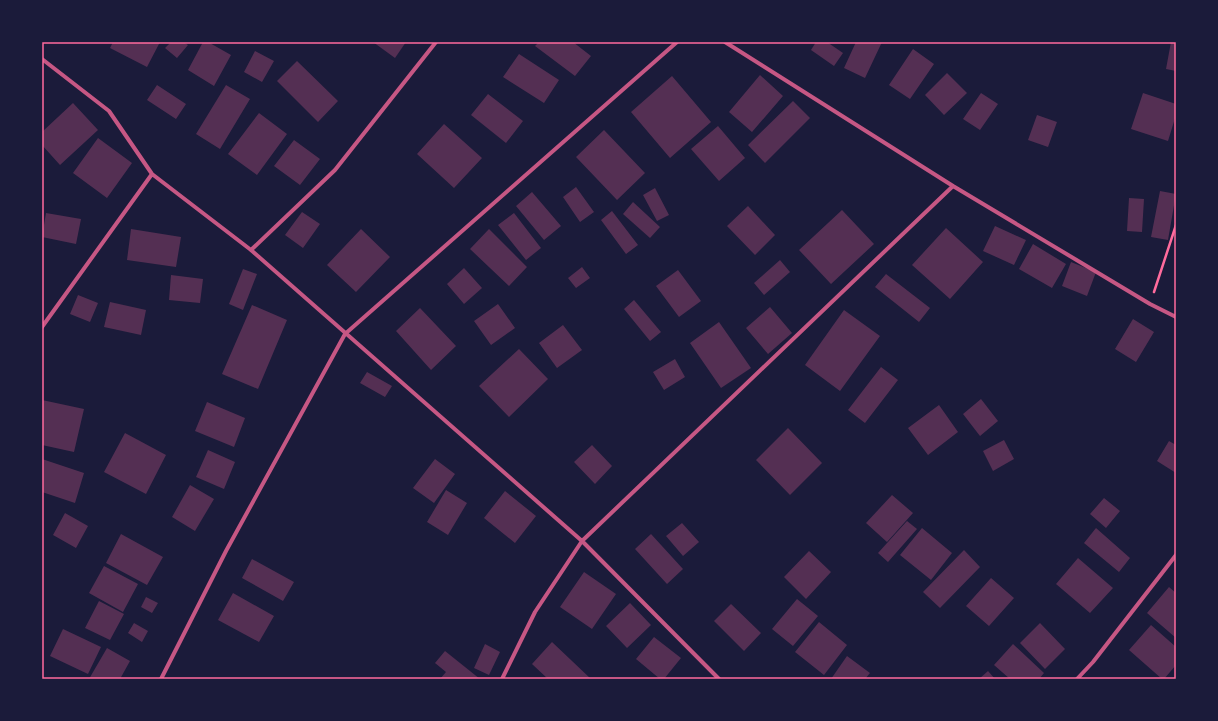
<svg xmlns="http://www.w3.org/2000/svg" width="1218" height="721" viewBox="0 0 1218 721" font-family="'Noto Sans',sans-serif">
	<style>
		.building { fill: #542f53 }
		.lines { fill: none; stroke-linecap: round; stroke-linejoin: round }
		.path { stroke: #ff6b9d; stroke-width: 2.5 }
		.minor { stroke: #c65784; stroke-width: 4 }
		.neatline { fill: none; stroke: #ff6b9d; stroke-width: 1.5 }
	</style>
	<rect width="100%" height="100%" fill="#1b1b3a"/>
	<path class="building" d="M113,42H160L147,67L110,48Z
		M171,42H183L188,45L177,58L165,48Z
		M203,42H208L231,55L214,86L188,70Z
		M373,42H406L395,58Z
		M539,42H573L591,56L575,76L535,46Z
		M816,42H827L843,53L834,66L811,50Z
		M856,42H882L865,78L844,68Z
		M1171,42L1176,43V71L1166,69Z
		M913,49L934,64L910,99L889,85Z
		M255,51L274,61L262,82L244,72Z
		M519,54L559,80L544,103L503,77Z
		M297,61L338,101L318,122L277,81Z
		M947,73L967,93L944,115L925,95Z
		M760,75L783,96L752,132L729,112Z
		M672,76L711,122L670,158L631,112Z
		M157,85L186,104L176,119L147,100Z
		M226,85L250,99L220,149L196,134Z
		M981,93L998,104L980,130L963,119Z
		M1143,93L1176,104V115L1168,141L1131,129Z
		M488,94L523,121L506,143L471,115Z
		M793,101L810,118L765,163L748,145Z
		M73,103L98,130L60,165L42,145V132Z
		M259,113L287,134L257,175L228,154Z
		M1037,115L1057,122L1048,147L1028,140Z
		M444,124L482,158L454,188L417,154Z
		M718,126L745,158L719,181L691,149Z
		M604,130L645,173L617,200L576,157Z
		M98,138L132,163L107,198L73,173Z
		M294,140L320,159L300,185L274,166Z
		M576,187L594,212L580,222L563,197Z
		M655,188L669,215L657,221L643,195Z
		M1160,191L1176,194L1168,240L1151,237Z
		M532,192L561,226L544,240L516,206Z
		M1129,198L1144,199L1142,232L1127,231Z
		M633,202L660,227L650,238L623,214Z
		M748,206L775,235L755,255L727,226Z
		M842,210L874,244L831,284L799,250Z
		M612,211L638,245L626,254L601,220Z
		M302,212L320,224L303,248L285,235Z
		M46,213L81,219L76,244L42,237Z
		M514,213L541,248L526,260L498,225Z
		M995,226L1026,240L1014,265L983,251Z
		M946,228L983,262L950,299L912,265Z
		M131,229L181,237L176,267L127,260Z
		M361,229L390,257L356,292L327,265Z
		M489,229L527,267L509,286L470,249Z
		M1033,244L1066,264L1052,288L1019,269Z
		M780,260L790,272L764,295L754,283Z
		M1071,262L1096,272L1087,296L1062,286Z
		M582,267L590,278L576,288L568,278Z
		M464,268L482,288L464,304L447,284Z
		M243,269L257,274L243,310L229,304Z
		M678,270L701,301L679,317L656,286Z
		M886,274L930,308L919,322L875,287Z
		M171,275L203,279L200,303L169,300Z
		M78,295L98,303L90,322L70,314Z
		M634,300L661,332L650,341L624,309Z
		M110,302L146,310L141,335L104,327Z
		M498,304L515,328L491,345L474,321Z
		M252,305L287,320L258,389L222,374Z
		M770,307L792,333L768,354L746,328Z
		M420,308L456,346L431,370L396,331Z
		M844,310L880,336L840,391L805,365Z
		M1133,319L1154,332L1136,362L1115,349Z
		M719,322L751,368L721,388L690,343Z
		M563,325L582,350L557,368L539,343Z
		M519,349L548,379L509,417L479,386Z
		M675,359L685,377L664,390L653,372Z
		M881,367L898,380L865,423L848,410Z
		M367,372L392,386L385,397L360,383Z
		M981,399L998,421L980,436L963,414Z
		M42,400L84,409L74,452L42,445Z
		M207,402L245,418L234,447L195,431Z
		M939,405L958,432L928,455L908,428Z
		M788,428L822,463L790,495L756,460Z
		M125,433L166,455L146,494L104,472Z
		M1004,440L1014,459L993,471L983,451Z
		M1169,441L1176,445V473L1157,461Z
		M592,445L612,466L595,484L574,462Z
		M208,450L235,462L224,489L196,477Z
		M42,459L84,473L75,503L42,492Z
		M435,459L455,474L434,503L413,488Z
		M190,485L214,499L195,531L172,517Z
		M446,490L467,503L448,535L427,522Z
		M505,491L536,516L515,543L484,518Z
		M892,495L913,513L887,542L866,523Z
		M1104,498L1120,511L1106,528L1090,514Z
		M65,513L88,526L76,548L53,535Z
		M907,521L917,529L888,562L878,553Z
		M682,523L699,542L683,556L666,536Z
		M922,528L952,553L931,580L900,555Z
		M1096,528L1130,558L1119,572L1084,543Z
		M121,534L163,557L147,585L106,563Z
		M651,534L683,569L667,584L635,549Z
		M964,550L980,567L940,608L923,592Z
		M809,551L831,572L806,599L784,577Z
		M1078,558L1113,588L1090,613L1056,584Z
		M252,559L294,582L283,601L242,578Z
		M104,566L138,584L123,612L89,593Z
		M584,572L616,594L592,629L560,607Z
		M991,578L1014,598L989,626L966,606Z
		M1169,587L1176,593V638L1147,613Z
		M233,593L274,616L259,642L218,620Z
		M146,597L158,603L152,613L141,607Z
		M797,599L818,616L793,646L772,629Z
		M99,601L124,614L110,640L85,628Z
		M630,603L651,625L627,648L606,626Z
		M731,604L761,633L744,651L714,621Z
		M819,622L847,645L824,675L795,652Z
		M134,623L148,631L142,642L128,633Z
		M1040,623L1065,649L1045,669L1020,643Z
		M1151,625L1176,647V665L1164,679H1162L1129,650Z
		M63,629L101,647L88,674L50,656Z
		M654,637L681,658L664,679H660L636,659Z
		M552,642L591,679H548L532,664Z
		M485,644L500,652L489,675L474,668Z
		M1013,644L1044,673L1039,679H1010L994,665Z
		M107,648L130,661L120,679H89Z
		M445,651L480,679H440L446,672L435,663Z
		M847,656L870,673L865,679H831Z
		M988,671L995,679H979Z"/>
	<g class="lines">
		<path class="path" d="M1154,292L1176,225"/>
		<path class="minor" d="M725,42L953,186L1150,304L1176,317
			M42,59L109,111L152,174L251,250L582,541L719,679
			M251,250L335,170L436,42
			M42,327L152,174
			M161,679L226,551L345,334L677,42
			M502,679L535,612L582,541L953,186
			M1077,679L1093,662L1176,555"/>
	</g>
	<rect width="1218" height="721" fill="none" stroke="#1b1b3a" stroke-width="86"/>
	<rect x="43" y="43" width="1132" height="635" class="neatline"/>
</svg>
